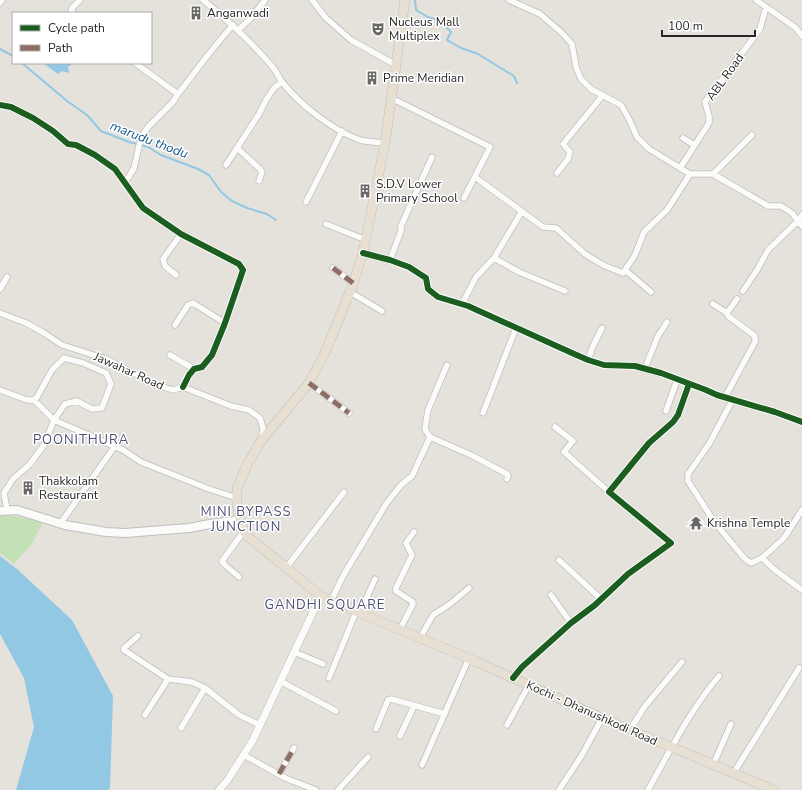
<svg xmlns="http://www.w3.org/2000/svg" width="802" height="790" viewBox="0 0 802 790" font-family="'Nunito Sans',sans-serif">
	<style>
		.green { fill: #c3e0b6 }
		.water { fill: #92c8e4 }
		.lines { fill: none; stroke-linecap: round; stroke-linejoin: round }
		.stream { stroke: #92c8e4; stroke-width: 2 }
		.minor-casing { stroke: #bfbebe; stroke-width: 7 }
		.tertiary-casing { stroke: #bfbebe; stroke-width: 8 }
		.secondary-casing { stroke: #bfbebe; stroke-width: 10 }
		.trunk-casing { stroke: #c2c1bf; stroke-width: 10 }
		.minor { stroke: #fbfbfa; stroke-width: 5.5 }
		.tertiary { stroke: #fbfbfa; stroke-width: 7 }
		.secondary { stroke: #fbfbfa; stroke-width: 8 }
		.trunk { stroke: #e6dfd2; stroke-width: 9 }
		.quiet { stroke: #8d6e63; stroke-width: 5; stroke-dasharray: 10 5; stroke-linecap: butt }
		.cycleway-casing { stroke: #fff; stroke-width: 8 }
		.cycleway { stroke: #1b5e20; stroke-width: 6 }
		.labels { text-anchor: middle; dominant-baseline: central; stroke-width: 3; stroke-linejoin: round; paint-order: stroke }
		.poi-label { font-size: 12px; fill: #272727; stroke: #fff; text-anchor: start }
		.street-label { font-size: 12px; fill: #272727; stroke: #fff }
		.water-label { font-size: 13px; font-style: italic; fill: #12598f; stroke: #fff }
		.neighbourhood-label { font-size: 13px; letter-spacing: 1px; fill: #4a4e75; stroke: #fff }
	</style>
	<rect width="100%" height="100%" fill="#e5e2dc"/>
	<path class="green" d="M5,515L26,518L43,523L31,545L14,564L0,553V516Z"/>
	<path class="water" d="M43,63H74L68,67L69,73L62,71L58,74Z
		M0,556L17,569L72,620L113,696L110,788L108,790H16L34,727L24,678L0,634Z"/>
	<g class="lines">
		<path class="stream" d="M415,0L416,10L428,17L440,21L451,32L447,40L461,48L478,54L514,76L517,83
			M0,49L13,56
			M22,63L67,101L87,115L101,131L129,142L148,147L161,155L198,169L209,175L221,192L232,201L247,208L267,214L276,220"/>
		<g class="minor-casing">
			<path id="minor" d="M203,0C228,20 250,41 271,65C276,70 278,77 283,83C300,105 334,131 360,140C368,142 377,142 385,143
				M312,0L326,18L351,40L396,65
				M509,0L540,14L562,33L572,44L576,67L581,79L591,89L621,105L629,119L637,137L649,149L690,174H713L768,206H781L792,213L802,226
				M756,0L796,28L802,36
				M0,3L2,0
				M74,13L71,11L72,8L80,0
				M238,30L252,17L265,0
				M178,94C196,71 213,47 233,25
				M391,98L490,147L464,198
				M0,105L11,107L33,118L53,131L68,144L76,145L95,155L115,169L143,208L181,234L239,264L243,270L225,323L212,355L202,367L194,369L189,375L183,387
				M683,138L694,145
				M237,148L259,168L262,172L259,181
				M226,165L259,114L266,100L274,88L282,82
				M680,168L709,123V116L705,102L760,29L766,7
				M557,173L568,159L570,152L563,144L603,95
				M713,174L752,135
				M475,177L543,227L556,228L585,254L603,265L623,273L635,255L644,232L667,210L690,174
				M125,183L134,168L141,137L148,127L173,102L178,94L135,63
				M306,202L342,131
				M326,224L366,240
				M363,253L390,260L409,267L426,278L428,289L438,297L468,306L572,353L588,360L604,365L635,366L661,373L706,390L717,395L775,412L802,422
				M494,258L522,211
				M390,260L401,231V226L432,157
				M333,268L353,283
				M625,270L651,292
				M176,275L165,266L163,259L181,234
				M0,289L7,277
				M743,291L757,270L768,250L798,221L802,215
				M350,292L382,311
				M462,304L476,277L494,258L519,272L565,291
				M713,304L727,313
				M0,313L26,323L44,333L62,345L106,359L157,385L173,390L183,387L231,406L249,410L260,418L263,428L262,439
				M175,325L188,305L193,303L225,323
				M170,355L194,369
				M588,360L593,346L602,328
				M645,368L658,336L667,322
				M309,383L349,413
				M0,390L27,400H34L37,397L52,370L64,358L83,363L106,373L111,384L102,408L92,409L77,401L65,404L54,420L44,445L30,464L13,479L4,493L7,510
				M725,397L755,342V336L728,316L727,313L737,299
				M733,399L709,444L688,474V481L715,523L745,559L751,563L762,558
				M34,400L54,420L123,450L141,462L209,489L237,498
				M666,411L677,380
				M483,413L516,328
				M555,427L573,441L564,452L609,492
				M430,437L471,455L507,474L508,476L507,479
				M802,510L784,538L762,558L775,570L802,590
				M60,524L115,446
				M559,560L601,599
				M286,568L344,492
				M239,577L225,565L222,561L244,531
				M551,595L571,623
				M331,601L343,576L386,504L401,485L412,476L430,437L425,429L428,410L447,365
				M360,613L375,579
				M400,629L413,604V602L396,591V588L412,555L406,543L414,532
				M138,636L124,648V650L168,679L192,682L205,688L239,715L260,725
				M420,638L433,615L450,604L469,588
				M294,652L323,664
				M329,678L356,612
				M513,678L522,667L571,623L595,605L628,574L671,543L609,492L649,443L673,422L678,415L689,384
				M280,681L336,711
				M145,715L168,679
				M507,725L529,685
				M181,728L205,688
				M376,729L388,700L391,699L445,714
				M630,730L645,706L682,662
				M400,736L414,706
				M244,755L285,778L316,790
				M422,765L469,658
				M713,765L731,724
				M279,774L294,748
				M733,774L799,668
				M338,790L368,757
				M559,790L582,755L602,718
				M648,790C670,751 690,710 719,676"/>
		</g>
		<g class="tertiary-casing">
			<path id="tertiary" d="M219,790L227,781L253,740L313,612L322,597"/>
		</g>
		<g class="secondary-casing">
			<path id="secondary" d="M0,511L17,510L65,525L106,532L125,533L189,528L210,524L240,520"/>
		</g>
		<g class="trunk-casing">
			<path id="trunk" d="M405,0L385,143L363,253L352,287L324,355L309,383L261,441L247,465L237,489V505L240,520L244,531L247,536L262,548L322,597L475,661L602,718L774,790"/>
		</g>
		<use href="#minor" class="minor"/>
		<use href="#tertiary" class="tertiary"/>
		<use href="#secondary" class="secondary"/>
		<use href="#trunk" class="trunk"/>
		<path class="quiet" d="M333,268L353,283
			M309,383L349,413
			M279,774L294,748"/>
		<g class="cycleway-casing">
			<path id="cycleway" d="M0,105L11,107L33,118L53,131L68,144L76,145L95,155L115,169L143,208L181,234L239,264L243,270L225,323L212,355L202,367L194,369L189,375L183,387
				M363,253L390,260L409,267L426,278L428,289L438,297L468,306L572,353L588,360L604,365L635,366L661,373L706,390L717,395L775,412L802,422
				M513,678L522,667L571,623L595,605L628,574L671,543L609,492L649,443L673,422L678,415L689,384"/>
		</g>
		<use href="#cycleway" class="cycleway"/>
	</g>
	<defs>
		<g id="building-bare" transform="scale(1.08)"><path d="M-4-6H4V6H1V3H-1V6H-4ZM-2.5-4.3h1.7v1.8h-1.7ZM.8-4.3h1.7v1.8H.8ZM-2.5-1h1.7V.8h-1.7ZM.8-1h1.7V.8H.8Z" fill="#6a6866" stroke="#fff" stroke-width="2.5" paint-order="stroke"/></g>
		<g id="theatre-bare" transform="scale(1.08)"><path d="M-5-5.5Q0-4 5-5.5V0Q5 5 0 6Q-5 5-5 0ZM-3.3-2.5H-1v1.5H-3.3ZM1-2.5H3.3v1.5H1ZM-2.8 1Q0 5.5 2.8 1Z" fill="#6a6866" stroke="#fff" stroke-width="2.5" paint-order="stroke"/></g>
		<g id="temple-bare" transform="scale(1.08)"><path d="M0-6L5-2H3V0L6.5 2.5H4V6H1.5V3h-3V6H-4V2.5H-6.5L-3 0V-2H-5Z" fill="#6a6866" stroke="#fff" stroke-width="2.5" paint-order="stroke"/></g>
	</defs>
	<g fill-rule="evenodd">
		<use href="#building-bare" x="196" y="13"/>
		<use href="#theatre-bare" x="378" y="29"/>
		<use href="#building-bare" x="372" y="78"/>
		<use href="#building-bare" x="365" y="191"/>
		<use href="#building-bare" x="28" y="488"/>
		<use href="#temple-bare" x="696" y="523"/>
	</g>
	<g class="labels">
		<g class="poi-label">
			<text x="207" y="13">Anganwadi</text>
			<text x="389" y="22">Nucleus Mall<tspan x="389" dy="14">Multiplex</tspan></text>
			<text x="383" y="78">Prime Meridian</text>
			<text x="376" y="184">S.D.V Lower<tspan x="376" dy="14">Primary School</tspan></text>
			<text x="39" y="481">Thakkolam<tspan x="39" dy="14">Restaurant</tspan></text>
			<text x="707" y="523">Krishna Temple</text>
		</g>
		<g class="street-label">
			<text transform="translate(725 77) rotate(-54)">ABL Road</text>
			<text transform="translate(129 371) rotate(24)">Jawahar Road</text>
			<text transform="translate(592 713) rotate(24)">Kochi - Dhanushkodi Road</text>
		</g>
		<g class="water-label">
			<text transform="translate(149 140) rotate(21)">marudu thodu</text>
		</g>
		<g class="neighbourhood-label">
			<text x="81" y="440">POONITHURA</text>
			<text x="246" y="512">MINI BYPASS<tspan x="246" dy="15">JUNCTION</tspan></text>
			<text x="325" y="605">GANDHI SQUARE</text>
		</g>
	</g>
	<rect x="12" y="12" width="140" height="52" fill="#ffffff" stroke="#a9a9a9"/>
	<rect x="20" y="25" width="20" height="6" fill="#1b5e20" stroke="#a9a9a9"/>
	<text x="48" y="32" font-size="12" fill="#272727">Cycle path</text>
	<rect x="20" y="45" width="20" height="6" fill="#8d6e63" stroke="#a9a9a9"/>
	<text x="48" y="52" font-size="12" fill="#272727">Path</text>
	<path d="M662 30v6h93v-6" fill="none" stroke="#272727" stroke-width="2"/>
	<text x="668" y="30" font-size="12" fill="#272727" stroke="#ffffff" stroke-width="3" paint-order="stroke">100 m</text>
</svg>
